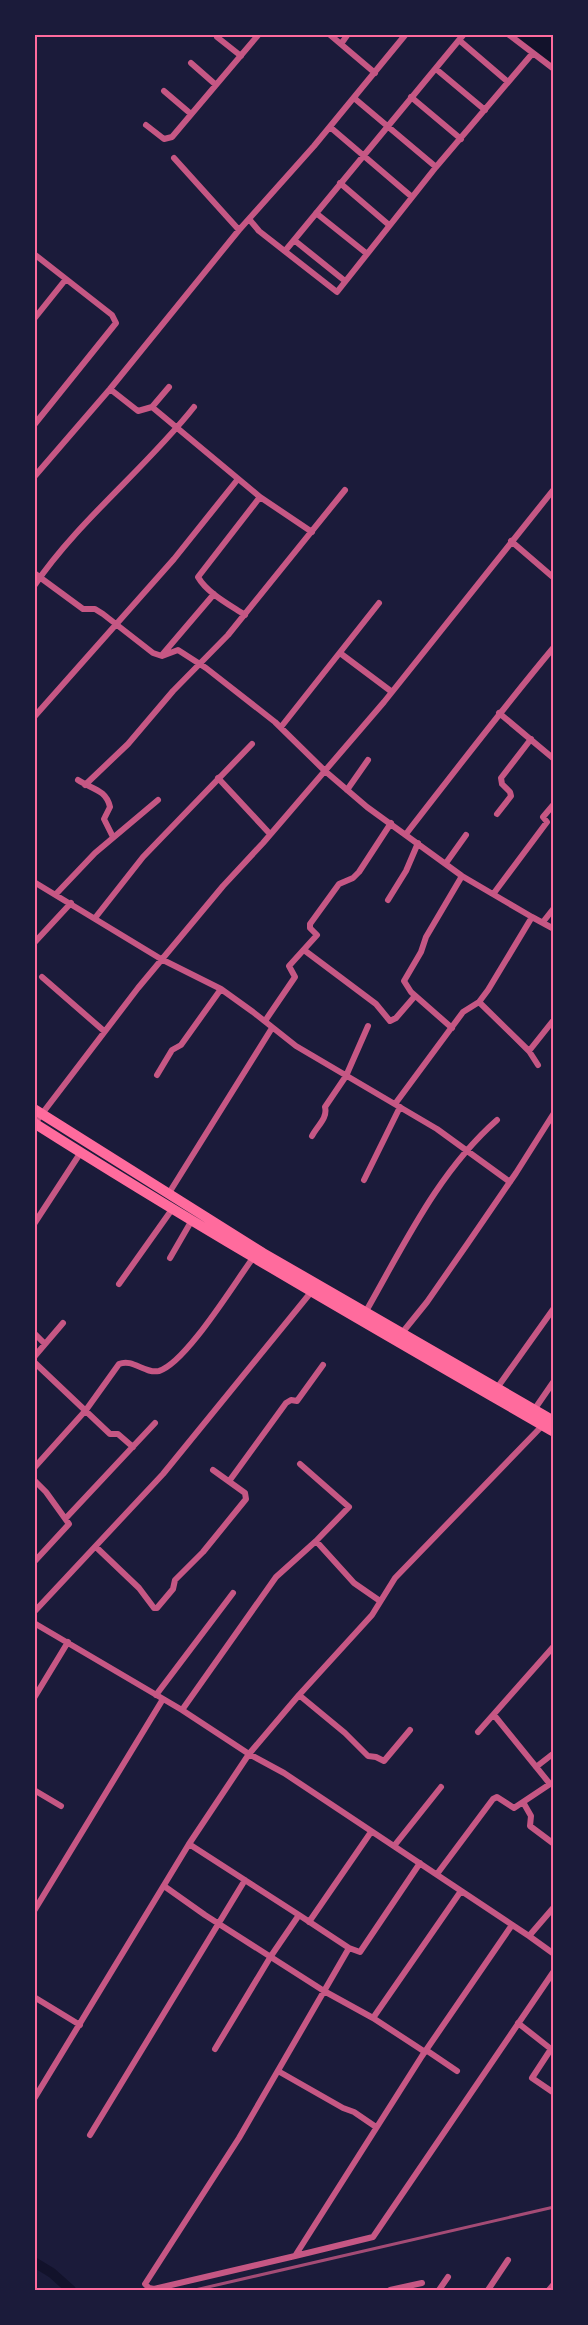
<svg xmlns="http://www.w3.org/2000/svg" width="588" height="2325" viewBox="0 0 588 2325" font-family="Manrope,sans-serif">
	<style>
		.water { fill: #12122b }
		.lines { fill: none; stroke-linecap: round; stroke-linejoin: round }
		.canal { stroke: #12122b; stroke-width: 10 }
		.minor { stroke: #c65784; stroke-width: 6 }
		.trunk { stroke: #ff6b9d; stroke-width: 10 }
		.rail { stroke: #a44b75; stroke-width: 3 }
		.neatline { fill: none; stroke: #ff6b9d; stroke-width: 2 }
	</style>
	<rect width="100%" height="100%" fill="#1b1b3a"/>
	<path class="water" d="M511,35H553V66Z"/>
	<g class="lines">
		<path class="canal" d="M34,2262L52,2273L71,2290"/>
		<path class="minor" d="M329,34L375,73
			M508,34L554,69
			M217,37L241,56
			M459,40L508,82
			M341,44L348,34
			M191,63L216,85
			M436,69L485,110
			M164,91L191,114
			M411,97L461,139
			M354,98L436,167
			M146,125L164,139L172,137L259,34
			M330,127L412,197
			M174,158L239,230
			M340,183L389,225
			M316,213L366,253
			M249,219L259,231L337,292L436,167L532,54
			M294,240L345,281
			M285,251L464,34
			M34,254L112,315L116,323L34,425
			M34,319L66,279
			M110,389L138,411L152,407L260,497L312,532
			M152,407L169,387
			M34,477L110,389L239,230L314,146L406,34
			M511,541L554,578
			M34,573L83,609H95L103,614L153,653L162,656L178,650L206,668L275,722L325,771L367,807L462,876L532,917L488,990L479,1002L463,1012L395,1104
			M34,586C78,521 145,469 194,407
			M245,615C230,605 207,593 198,577L260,497
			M340,653L392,692
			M162,655L214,594
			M499,713L554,759
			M34,717L174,559L238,479
			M281,727L379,603
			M218,778L270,834
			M78,780C91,789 106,789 110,807L104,819L113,837
			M85,785L128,744L173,691L228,635L345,490
			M347,790L368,760
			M497,814L511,796L510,792L502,784L501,778L531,739
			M406,834C455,771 503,708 554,647
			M446,863L466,835
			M34,882L161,959L221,989L253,1012L296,1046L437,1129L510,1182
			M494,893L547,822L543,817L554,804
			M56,894L95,853L158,800
			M388,900L406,871L418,843
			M532,917L554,929
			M95,918L143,857L252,744
			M543,922L554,908
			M34,943L71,903
			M304,950L376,1004L390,1021L396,1018L415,996
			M42,977L104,1031
			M479,1002L529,1051L538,1065
			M265,1021L295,977L289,966L317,935L310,928V924L339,884L353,878L359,872L391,823
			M452,1028L411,992L404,981L421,952L426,937L462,876
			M529,1051L552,1022
			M157,1075L172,1050L181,1045L221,989
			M35,1123L138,988L223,886L263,843L384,702L554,489
			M312,1136C317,1126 328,1118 325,1107L346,1076L368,1026
			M364,1180L400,1107
			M169,1193L272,1028
			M34,1224L81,1152
			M170,1258L192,1220
			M119,1284L173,1208
			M365,1313C404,1245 438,1172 497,1120
			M34,1333L45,1344
			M402,1333L427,1302L468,1243L516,1173L554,1113
			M34,1357L63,1323
			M34,1362L110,1434H118L133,1447
			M497,1388L554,1308
			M534,1410L554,1381
			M34,1468L86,1410L119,1364C133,1358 144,1374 159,1371C186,1363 235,1282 253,1258
			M34,1480L46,1492L69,1524L34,1562
			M230,1480L286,1403L291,1400L297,1401L323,1365
			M66,1518L155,1423
			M316,1541L354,1583L380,1601
			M96,1547L139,1588L154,1608H157L173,1589L175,1580L203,1552L246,1499L245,1493L213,1470
			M34,1612L163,1474L312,1291
			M34,1623L182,1710L249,1754L284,1773L529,1936L554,1907
			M156,1695L233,1593
			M299,1695L345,1733L368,1756L376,1757L384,1761L410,1730
			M34,1698L68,1642
			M182,1710L276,1577L316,1541L349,1507L300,1464
			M494,1715L550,1784
			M478,1732L554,1646
			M536,1767L554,1753
			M34,1790L61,1806
			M523,1802L531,1816L530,1826L554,1844
			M189,1844L299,1915L271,1956L215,2049
			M394,1846L441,1787
			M437,1874L493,1799L497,1797L514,1808L550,1784H554
			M164,1886L205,1915L324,1991L373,2018L425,2052
			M34,1911L163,1699
			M299,1915L349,1948L360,1952L420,1863
			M309,1922L371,1832
			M512,1925L422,2056L295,2256L373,2237L554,1971
			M529,1936L554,1954
			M34,1997L80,2025
			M373,2018L461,1891
			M518,2023L551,2049L532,2078L554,2093
			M426,2050L457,2071
			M278,2071L343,2108L354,2112L376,2127
			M34,2099L189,1844L249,1754L299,1695L372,1615L395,1578L542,1426
			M90,2135L245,1880
			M295,2256L154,2289L149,2288L145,2284L239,2138L349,1948
			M390,2290L422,2283
			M439,2290L448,2277
			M488,2290L508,2260
			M549,2290L554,2284"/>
		<path class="trunk" d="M34,1109L263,1253L554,1421
			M34,1123C204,1231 379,1331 554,1432"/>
		<path class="rail" d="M195,2290L554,2207"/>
	</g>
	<rect width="588" height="2325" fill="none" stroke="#1b1b3a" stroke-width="72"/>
	<rect x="36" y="36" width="516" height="2253" class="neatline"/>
</svg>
